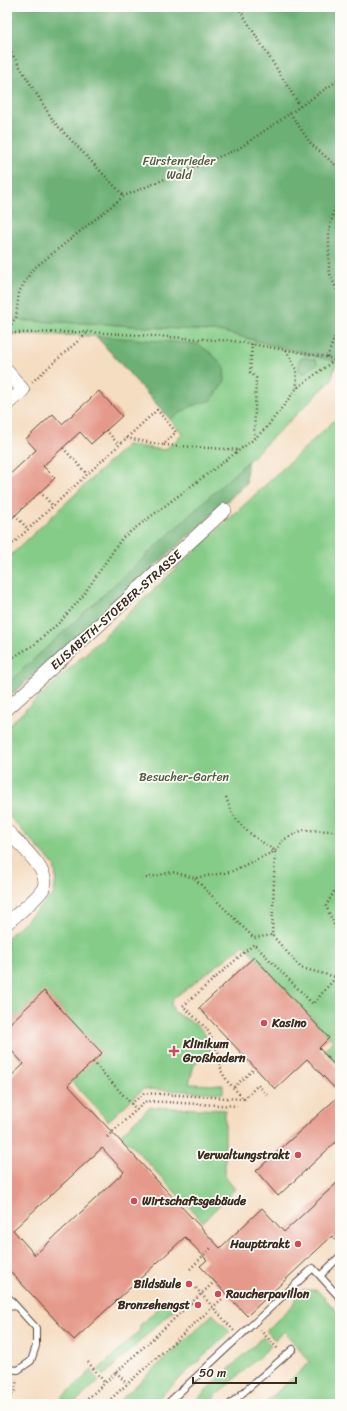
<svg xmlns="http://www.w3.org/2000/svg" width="347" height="1411" viewBox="0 0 347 1411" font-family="Sriracha,sans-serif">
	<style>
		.green { fill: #85cc88; stroke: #607b53 }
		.forest { fill: #6cb074; stroke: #546d49 }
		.building { fill: #e5998a; fill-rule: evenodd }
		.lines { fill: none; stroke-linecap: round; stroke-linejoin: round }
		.lane-casing { stroke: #574537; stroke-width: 8 }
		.street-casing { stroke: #574537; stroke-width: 14 }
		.path { stroke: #574537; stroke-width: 2.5; stroke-dasharray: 1 3; stroke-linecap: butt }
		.lane { stroke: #fff; stroke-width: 6 }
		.street { stroke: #fff; stroke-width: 13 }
		.poi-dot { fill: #d1495b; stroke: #fdfcf7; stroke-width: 1.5 }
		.labels { text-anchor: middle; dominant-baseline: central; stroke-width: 3.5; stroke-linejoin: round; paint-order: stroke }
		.park-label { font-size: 12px; fill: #515b3e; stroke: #fdfcf7 }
		.street-label { font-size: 12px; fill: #3b2a1e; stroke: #fdfcf7 }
		.poi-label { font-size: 12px; font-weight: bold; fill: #3b2a1e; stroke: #fdfcf7; text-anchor: start }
	</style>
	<rect width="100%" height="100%" fill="#fdfcf7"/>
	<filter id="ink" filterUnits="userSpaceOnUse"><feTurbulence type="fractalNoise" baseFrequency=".025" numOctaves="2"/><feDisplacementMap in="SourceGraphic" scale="8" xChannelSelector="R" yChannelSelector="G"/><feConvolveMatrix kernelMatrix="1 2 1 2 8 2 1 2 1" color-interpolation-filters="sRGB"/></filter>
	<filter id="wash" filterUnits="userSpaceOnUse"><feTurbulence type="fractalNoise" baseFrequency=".012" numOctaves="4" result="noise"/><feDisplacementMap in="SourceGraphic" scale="16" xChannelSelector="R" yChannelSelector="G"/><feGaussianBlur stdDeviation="0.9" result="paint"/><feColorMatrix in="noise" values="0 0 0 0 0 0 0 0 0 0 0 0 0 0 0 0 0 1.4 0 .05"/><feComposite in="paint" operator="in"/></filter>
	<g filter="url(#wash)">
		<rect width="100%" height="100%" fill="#f5ddc2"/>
		<path class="green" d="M7,320L104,324L223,332L337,362L331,381L247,462L246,484L7,699V559L127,445L165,450L183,434L96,336L7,334Z
			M340,415V1067L324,1050L333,1041L244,945L174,998L171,1003L174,1012C193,1023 206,1027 211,1050L194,1065L189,1084L223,1085V1093L143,1089L108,1121L7,1012V938L54,894L56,877L54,865L7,814V727Z
			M150,1107L225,1110V1177L235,1189L203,1222L121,1134Z
			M302,1290H317L340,1315V1404H264L310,1362L284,1331L275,1340L266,1331L291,1307Z
			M186,1298L103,1376L98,1370L140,1330V1325L163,1304Z
			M213,1314L230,1332L152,1404H116Z
			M263,1337L271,1346L207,1404H192Z
			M92,1370L93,1374L99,1381L73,1404H55Z"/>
		<path class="forest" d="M7,7H340V360L337,362L223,332L104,324L7,320Z
			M96,336L198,344L212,354L224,366L225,381L212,400L192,406L170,419Z
			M304,357L316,360L317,364L303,374L299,370V360Z
			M247,462L246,484L7,699V684Z"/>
		<g id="blocks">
			<path class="building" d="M99,391L122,416L91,444L80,432L43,466L55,478L7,523V477L36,450L26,439L53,414L62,424Z
				M254,957L329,1038L319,1048L340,1071V1094L307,1059L275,1089L199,1008Z
				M44,991L102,1053L68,1085L220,1248L262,1208L284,1232L340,1180V1245L332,1236L247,1316L200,1266L207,1260L185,1237L74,1340L7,1268V1080L24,1064L7,1046V1026ZM102,1148L124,1172L35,1255L13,1230Z
				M340,1095V1138L278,1196L256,1171Z"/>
		</g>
	</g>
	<g filter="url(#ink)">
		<use href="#blocks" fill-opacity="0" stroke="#574537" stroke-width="1"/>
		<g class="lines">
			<g class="lane-casing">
				<path id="lane" d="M320,1276L340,1256
					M7,1296L36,1328V1346L31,1361L18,1370L7,1369
					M7,1307L16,1306
					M167,1404L313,1268L340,1298
					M230,1404L293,1349"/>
			</g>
			<g class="street-casing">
				<path id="street" d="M7,371L23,390L7,404
					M7,709L225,510
					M7,831C18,843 53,872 43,889C36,900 17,914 7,923"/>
			</g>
			<path class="path" d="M238,7L300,106
				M7,46L54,122L124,196
				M290,113L311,144L340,169
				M340,188L329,230V272L340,297
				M7,331L16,317L19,292L32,270L124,196L238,149L340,79
				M7,333L89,332L233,341L327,357L334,360
				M252,344L250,372L256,378L254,439
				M286,350L296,369L297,388
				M327,357L340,324
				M32,382L88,332
				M106,430L119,445
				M164,445L240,450
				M63,448L87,474
				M40,492L53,506
				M15,515L28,529
				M7,549C57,502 107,456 157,410L176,432L163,445L126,438
				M7,661L35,644L61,621L82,597L122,538L254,439L267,427L297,388L340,356
				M226,797C236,828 250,833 275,851L272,935L301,968L336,977L340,976
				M142,879L172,872L195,878L230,872L275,851L283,840L303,830L333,831L340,833
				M195,879L254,938L272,935
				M340,881L326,906L340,938
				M93,1062L137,1110
				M234,1087L255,1068
				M244,1099L258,1085L268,1096
				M131,1104L144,1093L244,1099L228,1082L221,1071L220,1056L207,1029L183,1006L254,944L313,1004L336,977
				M107,1137L146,1101L237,1106
				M190,1269L211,1248
				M196,1288L234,1331
				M260,1330L278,1349
				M88,1362L105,1383
				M116,1372L127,1384
				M7,1400L15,1392L17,1379
				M82,1404L214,1282
				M105,1404L223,1298"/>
			<use href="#lane" class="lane"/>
			<use href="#street" class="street"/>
		</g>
	</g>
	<g class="poi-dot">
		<circle cx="264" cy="1023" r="4"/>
		<path d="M172 1045h4v4h4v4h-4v4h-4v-4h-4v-4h4z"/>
		<circle cx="298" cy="1155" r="4"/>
		<circle cx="134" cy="1201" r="4"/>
		<circle cx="298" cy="1244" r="4"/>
		<circle cx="189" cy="1284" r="4"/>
		<circle cx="218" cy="1294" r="4"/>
		<circle cx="198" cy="1305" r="4"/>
	</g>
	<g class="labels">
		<g class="park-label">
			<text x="179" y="161">Fürstenrieder<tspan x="179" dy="14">Wald</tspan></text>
			<text x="184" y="777">Besucher-Garten</text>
		</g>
		<g class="street-label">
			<text transform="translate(116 610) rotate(-42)">ELISABETH-STOEBER-STRASSE</text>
		</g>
		<g class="poi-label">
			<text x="272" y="1023">Kasino</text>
			<text x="183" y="1044">Klinikum<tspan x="183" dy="14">Großhadern</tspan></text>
			<text x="290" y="1155" text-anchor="end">Verwaltungstrakt</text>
			<text x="142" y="1201">Wirtschaftsgebäude</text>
			<text x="290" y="1244" text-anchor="end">Haupttrakt</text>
			<text x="181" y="1284" text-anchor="end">Bildsäule</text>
			<text x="226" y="1294">Raucherpavillon</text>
			<text x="190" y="1305" text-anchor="end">Bronzehengst</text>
		</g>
	</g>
	<rect width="347" height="1411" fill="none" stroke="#fdfcf7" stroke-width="24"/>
	<path d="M193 1377v6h103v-6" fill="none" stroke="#3b2a1e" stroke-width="2"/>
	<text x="199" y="1377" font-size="12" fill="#3b2a1e" stroke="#fdfcf7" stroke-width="3" paint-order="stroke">50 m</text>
</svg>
